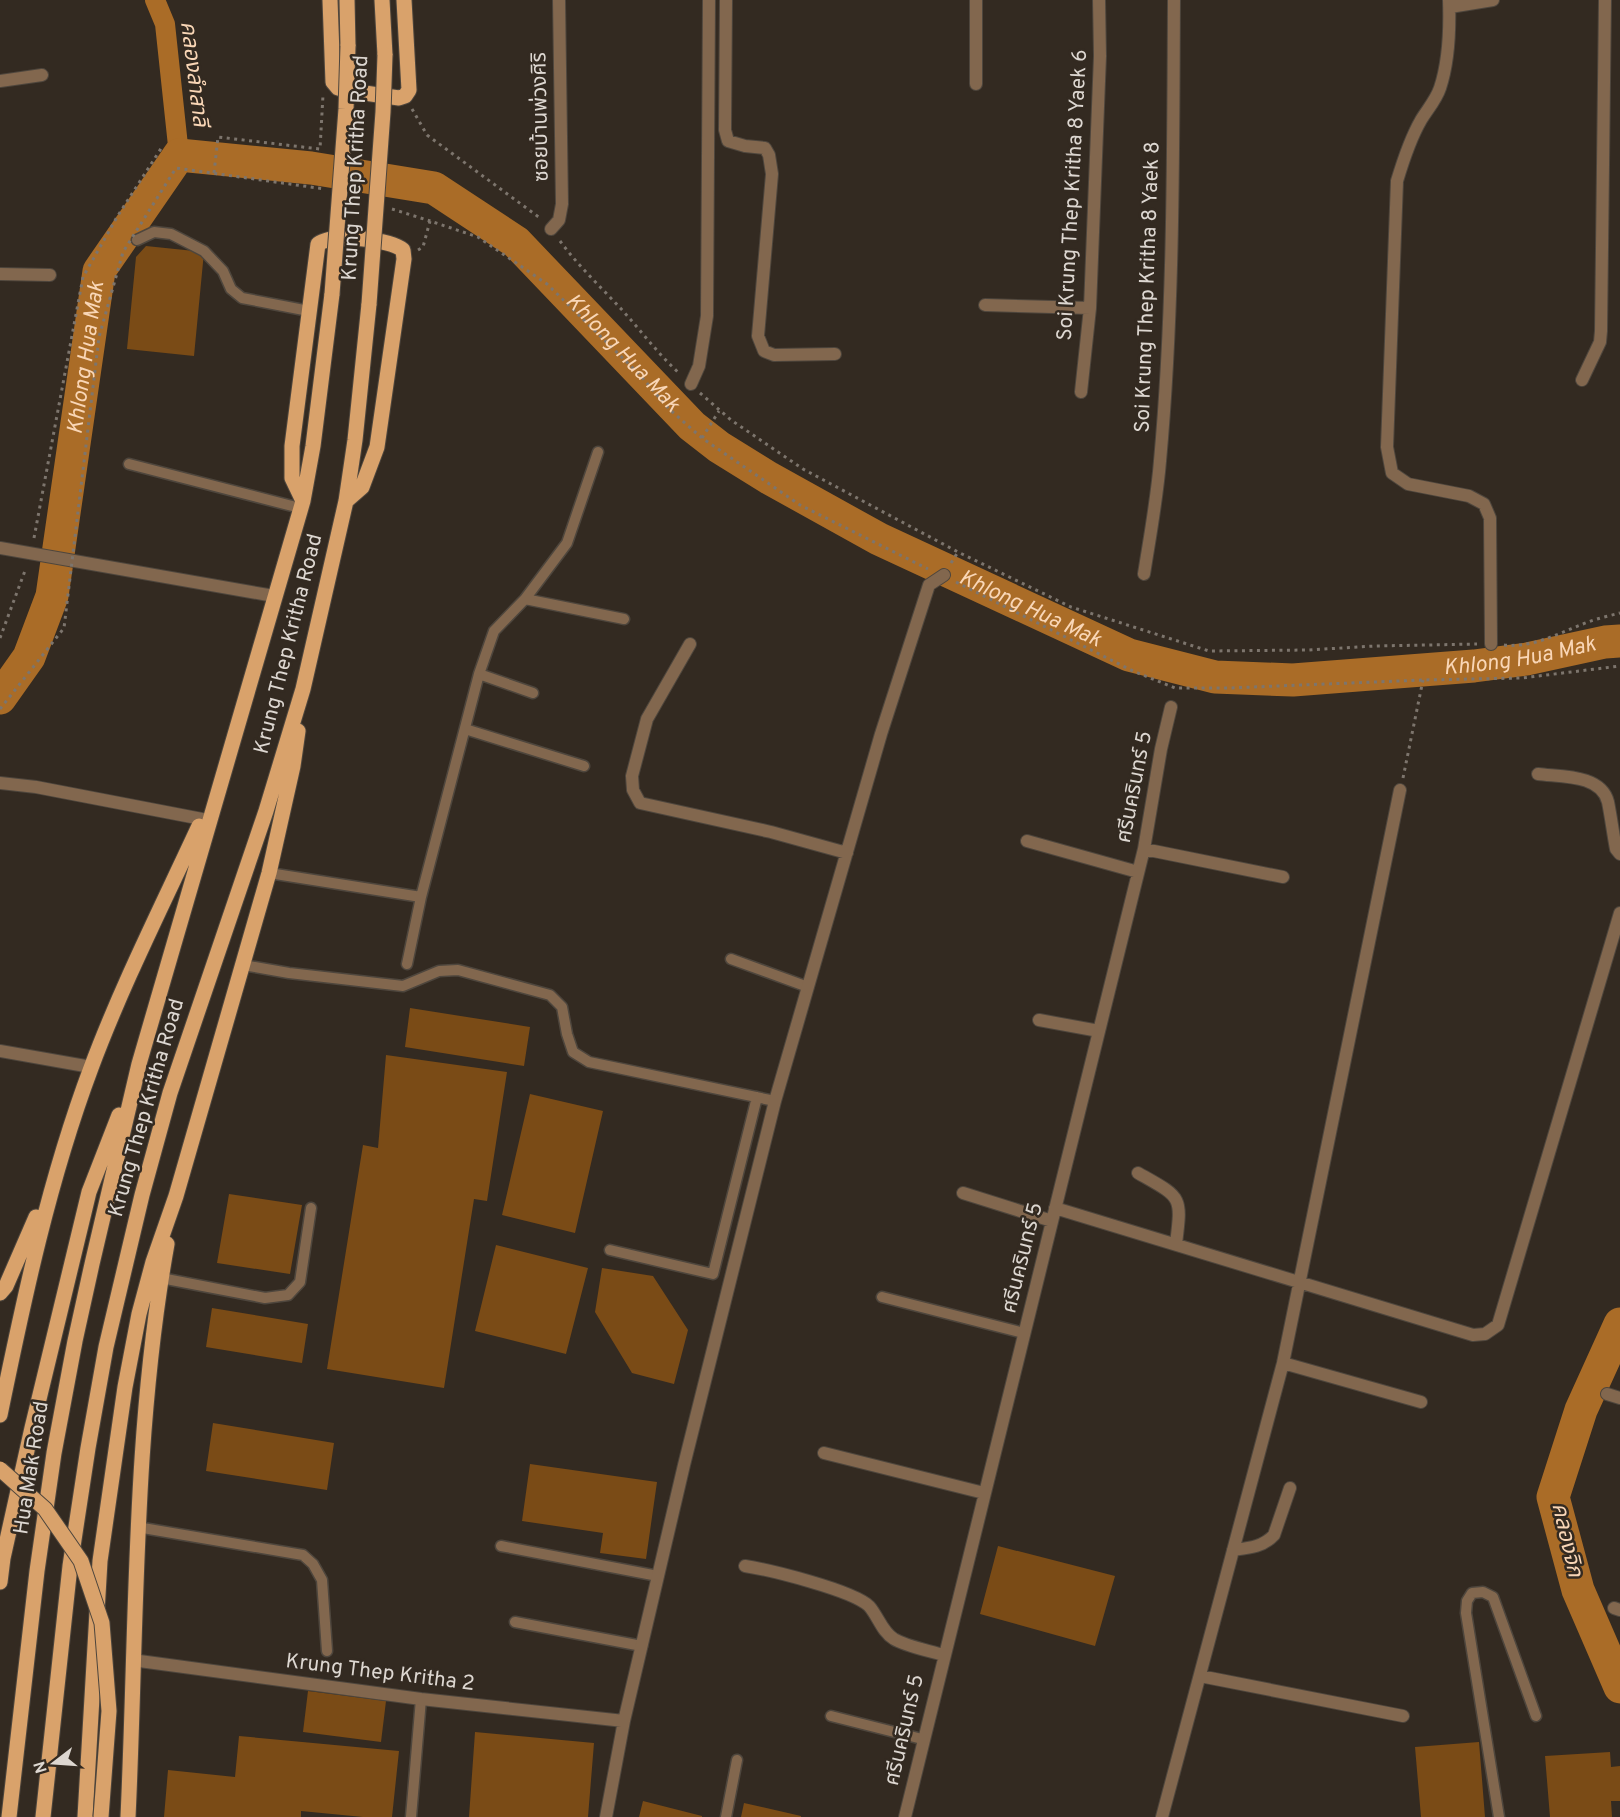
<svg xmlns="http://www.w3.org/2000/svg" width="1620" height="1817" viewBox="0 0 1620 1817" font-family="Overpass,'Noto Sans Thai',sans-serif">
	<style>
		.lines { fill: none; stroke-linecap: round; stroke-linejoin: round }
		.canal { stroke: #aa6c27; stroke-width: 20 }
		.river { stroke: #aa6c27; stroke-width: 33 }
		.building { fill: #7a4b16 }
		.service-casing { stroke: #4e463d; stroke-width: 13 }
		.minor-casing { stroke: #4e463d; stroke-width: 14 }
		.primary-casing { stroke: #4e463d; stroke-width: 17 }
		.path { stroke: #7d756d; stroke-width: 3; stroke-dasharray: 3 4.5; stroke-linecap: butt }
		.service { stroke: #82674e; stroke-width: 10 }
		.minor { stroke: #82674e; stroke-width: 12 }
		.primary { stroke: #d9a26b; stroke-width: 15 }
		.primary-bridge-casing { stroke: #4e463d; stroke-width: 17; stroke-linecap: butt }
		.path-bridge { stroke: #7d756d; stroke-width: 3; stroke-dasharray: 3 4.5; stroke-linecap: butt }
		.primary-bridge { stroke: #d9a26b; stroke-width: 15 }
		.labels { text-anchor: middle; dominant-baseline: central; stroke-width: 5; stroke-linejoin: round; paint-order: stroke }
		.street-label { font-size: 21px; fill: #ddd7d1; stroke: #332a21 }
		.water-label { font-size: 22px; font-style: italic; fill: #f9d6b6; stroke: #332a21 }
	</style>
	<rect width="100%" height="100%" fill="#332a21"/>
	<g class="lines">
		<path class="canal" d="M155,0L165,24L179,155"/>
		<g class="river">
			<path id="s1" d="M0,698L29,657L52,596L99,271L179,155L311,168L434,188L516,242L692,426L719,447L769,478L879,539L1129,655L1215,677L1293,680L1474,666L1527,659L1605,642L1620,641"/>
			<path d="M1620,1324L1581,1410L1553,1497L1578,1590L1620,1687"/>
		</g>
	</g>
	<path class="building" d="M146,246L204,252L194,356L127,349L136,257Z
		M410,1008L530,1027L524,1066L405,1047Z
		M386,1055L507,1072L487,1201L474,1199L444,1388L327,1369L363,1145L378,1148Z
		M530,1094L603,1111L575,1233L502,1215Z
		M229,1194L302,1205L290,1274L217,1263Z
		M496,1245L588,1268L566,1354L475,1331Z
		M602,1268L653,1276L688,1330L674,1384L632,1373L595,1312Z
		M212,1308L308,1324L302,1363L206,1347Z
		M213,1423L334,1443L327,1490L206,1471Z
		M530,1464L657,1482L646,1559L600,1553L603,1533L522,1521Z
		M998,1546L1115,1576L1095,1646L980,1614Z
		M308,1691L386,1701L381,1742L303,1732Z
		M475,1732L594,1743L588,1817H469Z
		M239,1736L399,1751L392,1817H363L301,1811V1817H164L168,1770L235,1777Z
		M1479,1742L1485,1817H1421L1415,1747Z
		M1610,1752L1611,1767L1620,1766V1801H1611L1612,1817H1550L1545,1756Z
		M643,1801L702,1816V1817H639Z
		M744,1803L801,1816V1817H741Z"/>
	<g class="lines">
		<g class="service-casing">
			<path id="service" d="M137,240L154,232L171,234L204,251L223,271L231,289L242,298L309,311
				M129,464L300,508
				M525,599L624,619
				M479,674L533,693
				M465,729L584,766
				M269,873L421,897
				M731,959L808,987
				M407,964L421,897L479,674L494,631L525,599L567,543L598,452
				M243,965L289,973L403,986L439,971L458,970L550,995L562,1007L567,1034L573,1052L589,1062L775,1101
				M610,1250L713,1274L757,1097
				M161,1278L265,1298L288,1295L300,1282L311,1208
				M882,1297L1024,1333
				M137,1527L303,1555L313,1564L322,1580L327,1651
				M501,1546L658,1576
				M515,1622L642,1646
				M831,1716L922,1739
				M411,1817L421,1699
				M726,1817L737,1760
				M1499,1817L1466,1613L1467,1601L1472,1593L1483,1592L1493,1597L1536,1716"/>
		</g>
		<g class="minor-casing">
			<path id="minor" d="M726,0L725,130L728,141L745,146L765,148L769,155L772,174L758,336L764,351L774,355L835,354
				M1449,0C1450,28 1449,61 1440,88C1436,100 1427,110 1421,120C1410,139 1403,161 1397,181L1387,447L1392,473L1408,484L1469,496L1484,504L1490,518L1491,644
				M1450,7L1493,0
				M0,81L42,75
				M976,84V0
				M551,229L559,220L562,204L559,0
				M0,274L50,275
				M985,305L1090,308
				M1582,380L1600,342L1601,331L1605,0
				M691,384L699,366L707,316L709,0
				M1081,392L1090,308L1100,56L1099,0
				M0,548L274,596
				M1144,574C1150,536 1157,499 1160,461C1174,308 1173,153 1174,0
				M690,644L647,719L632,776L633,790L640,803L771,832L847,853
				M1538,774C1560,777 1601,774 1608,802C1611,817 1613,833 1616,849L1620,854
				M0,783L36,787L202,819
				M1027,841L1138,872
				M1144,849L1283,877
				M1039,1020L1099,1031
				M0,1051L91,1067
				M1138,1173C1182,1198 1182,1195 1176,1244
				M963,1193L1052,1221
				M1055,1208L1473,1335L1485,1334L1498,1325L1620,913
				M1283,1363L1421,1402
				M1607,1394L1620,1398
				M824,1453L984,1493
				M1233,1550C1249,1548 1263,1547 1274,1535L1290,1488
				M745,1566C770,1570 852,1590 869,1606C878,1616 882,1632 894,1639C905,1646 931,1651 943,1655
				M1614,1608L1620,1610
				M132,1660L421,1699L624,1721
				M1200,1676L1403,1716
				M606,1817L624,1721L684,1465L775,1101L881,734L929,585L944,575
				M905,1817L1144,849L1161,749L1171,707
				M1162,1817L1283,1363L1400,790"/>
		</g>
		<g class="primary-casing">
			<path id="primary" d="M330,0L333,82L338,88L344,90L399,98L405,96L409,90L404,0
				M347,0L348,46
				M382,0L385,55
				M303,501L292,478V446L318,244C333,233 390,239 403,250L404,259L377,447L362,487L346,501
				M0,1293L6,1286L36,1217
				M0,1415C24,1298 49,1180 91,1068C122,985 162,906 199,826
				M0,1582L3,1558L32,1428L89,1192L119,1115
				M9,1817L37,1571L54,1453L75,1341L92,1264L139,1064L303,501L313,446L332,294
				M43,1817L70,1566L88,1448L106,1347L142,1195L170,1093L266,811L303,689L346,501L355,440L369,304
				M85,1817L100,1561L125,1387L139,1314L153,1262L176,1196L269,873L293,766L298,731
				M128,1817C137,1625 133,1433 167,1244"/>
		</g>
		<path class="path" d="M412,109L427,135L540,218
			M214,173L218,137L320,149L323,95
			M560,241C579,267 602,288 623,311C642,332 659,355 680,374
			M418,250L423,247L430,221L478,237L547,284L640,375L669,409L702,438L800,505L928,569
			M700,393L731,420L803,469L958,552L1071,607L1209,651L1308,650L1375,646L1477,644
			M702,438L719,411
			M34,538L83,277L117,217L162,147
			M951,563L958,552
			M956,582L1133,671L1175,688H1229L1423,680L1522,678L1620,666
			M0,638L26,568
			M1504,645C1532,648 1557,634 1583,624C1595,619 1608,616 1620,613
			M1403,778L1423,680"/>
		<use href="#service" class="service"/>
		<use href="#minor" class="minor"/>
		<use href="#primary" class="primary"/>
		<g class="primary-bridge-casing">
			<path id="primary-bridge" d="M332,294L346,109L348,46
				M369,304L383,112L385,55
				M0,1469L45,1509L81,1561L102,1623L109,1711L101,1817"/>
		</g>
		<path class="path-bridge" d="M392,209L430,221
			M0,709L64,628L99,337L123,252L176,168L325,189"/>
		<use href="#primary-bridge" class="primary-bridge"/>
	</g>
	<g class="labels">
		<g class="street-label">
			<text transform="translate(541 117) rotate(-91)">ซอยบ้านพ่วงศิริ</text>
			<text transform="translate(356 168) rotate(-87)">Krung Thep Kritha Road</text>
			<text transform="translate(1073 195) rotate(-87)">Soi Krung Thep Kritha 8 Yaek 6</text>
			<text transform="translate(1148 287) rotate(-88)">Soi Krung Thep Kritha 8 Yaek 8</text>
			<text transform="translate(289 644) rotate(-76)">Krung Thep Kritha Road</text>
			<text transform="translate(1135 787) rotate(-79)">ศรีนครินทร์ 5</text>
			<text transform="translate(147 1108) rotate(-74)">Krung Thep Kritha Road</text>
			<text transform="translate(1023 1258) rotate(-76)">ศรีนครินทร์ 5</text>
			<text transform="translate(32 1468) rotate(-81)">Hua Mak Road</text>
			<text transform="translate(380 1673) rotate(7)">Krung Thep Kritha 2</text>
			<text transform="translate(905 1730) rotate(-77)">ศรีนครินทร์ 5</text>
		</g>
		<g class="water-label">
			<text transform="translate(193 74) rotate(83)">คลองลำสาลี</text>
			<text stroke="none"><textPath href="#s1" startOffset="1094">Khlong Hua Mak</textPath></text>
			<text stroke="none"><textPath href="#s1" startOffset="356">Khlong Hua Mak</textPath></text>
			<text stroke="none"><textPath href="#s1" startOffset="1580">Khlong Hua Mak</textPath></text>
			<text stroke="none"><textPath href="#s1" startOffset="2084">Khlong Hua Mak</textPath></text>
			<text transform="translate(1566 1540) rotate(77)">คลองจิก</text>
		</g>
	</g>
	<g transform="translate(54 1763) rotate(253)" stroke="#332a21" stroke-width="4.5" paint-order="stroke">
	<path d="M0-4.5L10 22L0 15L-10 22Z" fill="#ddd7d1"/>
	<text y="-9" font-size="16" font-weight="bold" text-anchor="middle" fill="#ddd7d1">N</text>
	</g>
</svg>
